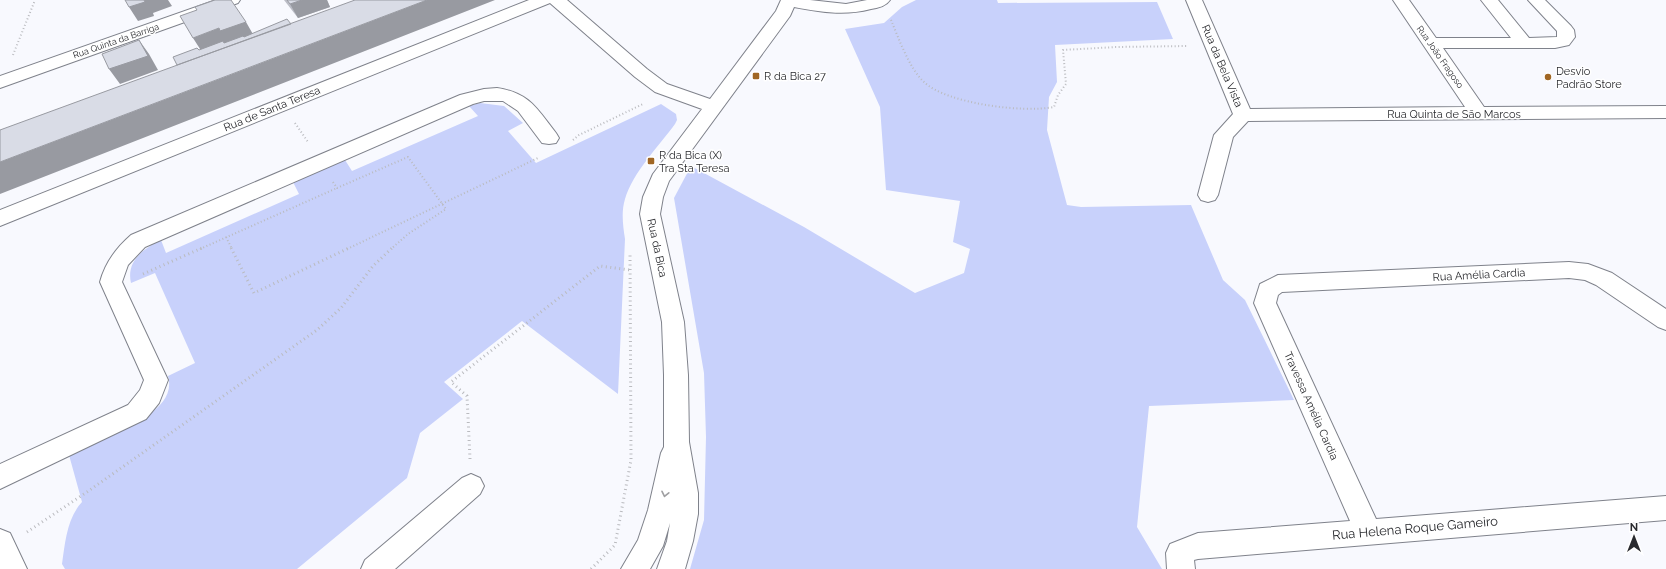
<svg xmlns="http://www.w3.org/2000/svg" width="1666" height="569" viewBox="0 0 1666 569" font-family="Raleway,sans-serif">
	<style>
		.green { fill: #c8d1fb }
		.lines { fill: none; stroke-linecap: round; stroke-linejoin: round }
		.street-casing { stroke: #7f828b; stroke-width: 2 }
		.path-far1 { stroke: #babbbf; stroke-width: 2; stroke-dasharray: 1 2.5; stroke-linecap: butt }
		.path { stroke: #babbbf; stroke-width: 3; stroke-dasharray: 1 3.5; stroke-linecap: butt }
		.street { fill: #fff; fill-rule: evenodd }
		.wall { fill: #bbbdc6 }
		.shaded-wall { fill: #989aa1 }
		.building { fill: #d9dce6; stroke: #989aa1 }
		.oneway { stroke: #9f9fa1 }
		.poi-dot { fill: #a06624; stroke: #fff; stroke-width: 1.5 }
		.labels { text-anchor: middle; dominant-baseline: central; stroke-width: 3; stroke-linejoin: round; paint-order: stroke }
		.far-street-label { font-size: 9px; fill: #292a2e; stroke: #fff }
		.street-label { font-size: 11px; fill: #292a2e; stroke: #fff }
		.poi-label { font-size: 11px; fill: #292a2e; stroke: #fff; text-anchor: start }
		.near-street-label { font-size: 13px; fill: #292a2e; stroke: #fff }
	</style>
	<rect width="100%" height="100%" fill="#f8f9fe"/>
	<path class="green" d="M916,0H997L998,3L1157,2L1173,39L1055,45L1057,82L1049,97L1047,130L1067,205L1081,207L1191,205L1223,280L1245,300L1294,400L1149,406L1137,527L1162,569H690L704,520L706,437L704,373L674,198L691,166L804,227L915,293L964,273L970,249L953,242L960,201L886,190L880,107L845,29L884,23L902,7Z
		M480,103L504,106L523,123L508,131L536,163L661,104L676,114L677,120L675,124C659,146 633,172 625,199C621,212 623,226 625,239L618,394L522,321L444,382L463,399L420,433L407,478L297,569H65L62,564C65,543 67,518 82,502L69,455C83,448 97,441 111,435C133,424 177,407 168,376L195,363L155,273L131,283C126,261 143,249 161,240L166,253L299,194L293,182L345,160L352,171L478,116L469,106Z"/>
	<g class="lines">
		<g class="street-casing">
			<path id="street" d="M216,0H240L238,3L0,88V76Z
				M529,0H567L647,69L667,84L710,99L776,11L781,0H810L846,4L867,0H890C886,6 878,8 871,9C844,16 821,12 794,7L790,16L669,181L663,197L660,214L684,322L688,375L689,442L698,493V514L693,541L685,569H657L667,541L670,523L663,546L650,569H621L638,540L648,510L661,453L664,447V375L662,322L640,214L643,197L653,174L702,109L655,92L635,77L550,3L0,226V210Z
				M1186,0H1202L1250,109L1465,107L1393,0H1409L1436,38H1511L1481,0H1498L1529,38L1557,37V31L1528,0H1545L1571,26L1574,30L1575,37L1569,45L1555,48H1443L1484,107L1666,106V118L1248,121L1233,137L1218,195L1215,200L1208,202L1201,200L1198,195L1214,135L1233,114Z
				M497,88C530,93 537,109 556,133L559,138L556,143L549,144L542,143L518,111L503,101H484L473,104L145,247L128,265L122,282L168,380L159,403L146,419L0,489V464L128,405L140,390L144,380L100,282C105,263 116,248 131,235L460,95L484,89Z
				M1569,262L1588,264L1612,273L1666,309V330L1658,327L1596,285L1585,280L1569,278L1282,292L1278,295L1276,303L1376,519L1666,496V520L1198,559L1194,560L1195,569H1167L1166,553L1170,544L1198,533L1350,521L1254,303L1260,284L1278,275Z
				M471,474L480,478L484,486L480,494L395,569H361L365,560L462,478Z
				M0,529L10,533L27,569H0Z"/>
		</g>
		<path class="path-far1" d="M891,20C899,39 909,68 924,82C947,104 1024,113 1054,107L1058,95L1066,84L1063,50L1116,47L1188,46
			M13,55L35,0
			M295,123L308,142
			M573,140L579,135L643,104
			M333,182L337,188L408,157L446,209L408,234L391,249
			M226,237L232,249
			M200,249L337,188
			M347,249L538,158"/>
		<path class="path" d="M231,248L254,293L349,248
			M143,274L202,248
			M470,459L467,396L451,382L600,266L630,270
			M27,532L87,492L317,330L341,308L373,266L392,248
			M591,569L615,545L631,460L630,252"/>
		<use href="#street" class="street"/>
	</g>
	<path class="wall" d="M284,0H327L330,7L298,18Z"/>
	<path class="shaded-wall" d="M144,0H168L172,6L153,13L154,16L138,21L129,7Z
		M302,0H327L330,7L298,18L290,4Z
		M427,0H495L0,194V162Z
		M246,22L254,36L202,52L193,38L219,28Z
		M139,40L149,54L158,70L120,84L109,69Z"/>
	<path class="building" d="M125,0H144L145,2L129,7Z
		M215,0H231L246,22L220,31L219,28L193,38L180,16L197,10L195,7Z
		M287,0H302L290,4Z
		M355,0H427L0,162V130Z
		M287,19L291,24L177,65L173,57L197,48L199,50L223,41L224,43L243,36L244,37Z
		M139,40L148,56L109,69L102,54Z"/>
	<defs><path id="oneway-chevron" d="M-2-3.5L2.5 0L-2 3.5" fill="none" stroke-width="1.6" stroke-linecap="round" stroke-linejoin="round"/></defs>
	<use class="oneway" href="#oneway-chevron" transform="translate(665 494) rotate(102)"/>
	<g class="poi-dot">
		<rect x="752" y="72" width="8" height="8" rx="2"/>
		<circle cx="1548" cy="77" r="4"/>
		<rect x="647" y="157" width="8" height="8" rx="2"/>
	</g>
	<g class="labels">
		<g class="far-street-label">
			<text transform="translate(116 41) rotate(-19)">Rua Quinta da Barriga</text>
			<text transform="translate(1440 57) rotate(55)">Rua João Fragoso</text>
		</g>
		<g class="street-label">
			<text transform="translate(1222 66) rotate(67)">Rua da Bela Vista</text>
			<text transform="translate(272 109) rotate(-22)">Rua de Santa Teresa</text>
			<text x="1454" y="114">Rua Quinta de São Marcos</text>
			<text transform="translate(657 248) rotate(78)">Rua da Bica</text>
			<text transform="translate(1479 275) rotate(-3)">Rua Amélia Cardia</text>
			<text transform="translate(1311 406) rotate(66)">Travessa Amélia Cardia</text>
		</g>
		<g class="poi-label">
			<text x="1556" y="71">Desvio<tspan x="1556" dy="13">Padrão Store</tspan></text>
			<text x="764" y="76">R da Bica 27</text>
			<text x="659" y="155">R da Bica (X)<tspan x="659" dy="13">Tra Sta Teresa</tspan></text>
		</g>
		<g class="near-street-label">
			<text transform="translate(1415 528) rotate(-5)">Rua Helena Roque Gameiro</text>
		</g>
	</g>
	<g transform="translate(1634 537)" stroke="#ffffff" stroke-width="3" paint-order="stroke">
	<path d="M0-3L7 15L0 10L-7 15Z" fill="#292a2e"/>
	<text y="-6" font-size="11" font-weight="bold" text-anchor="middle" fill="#292a2e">N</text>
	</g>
</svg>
